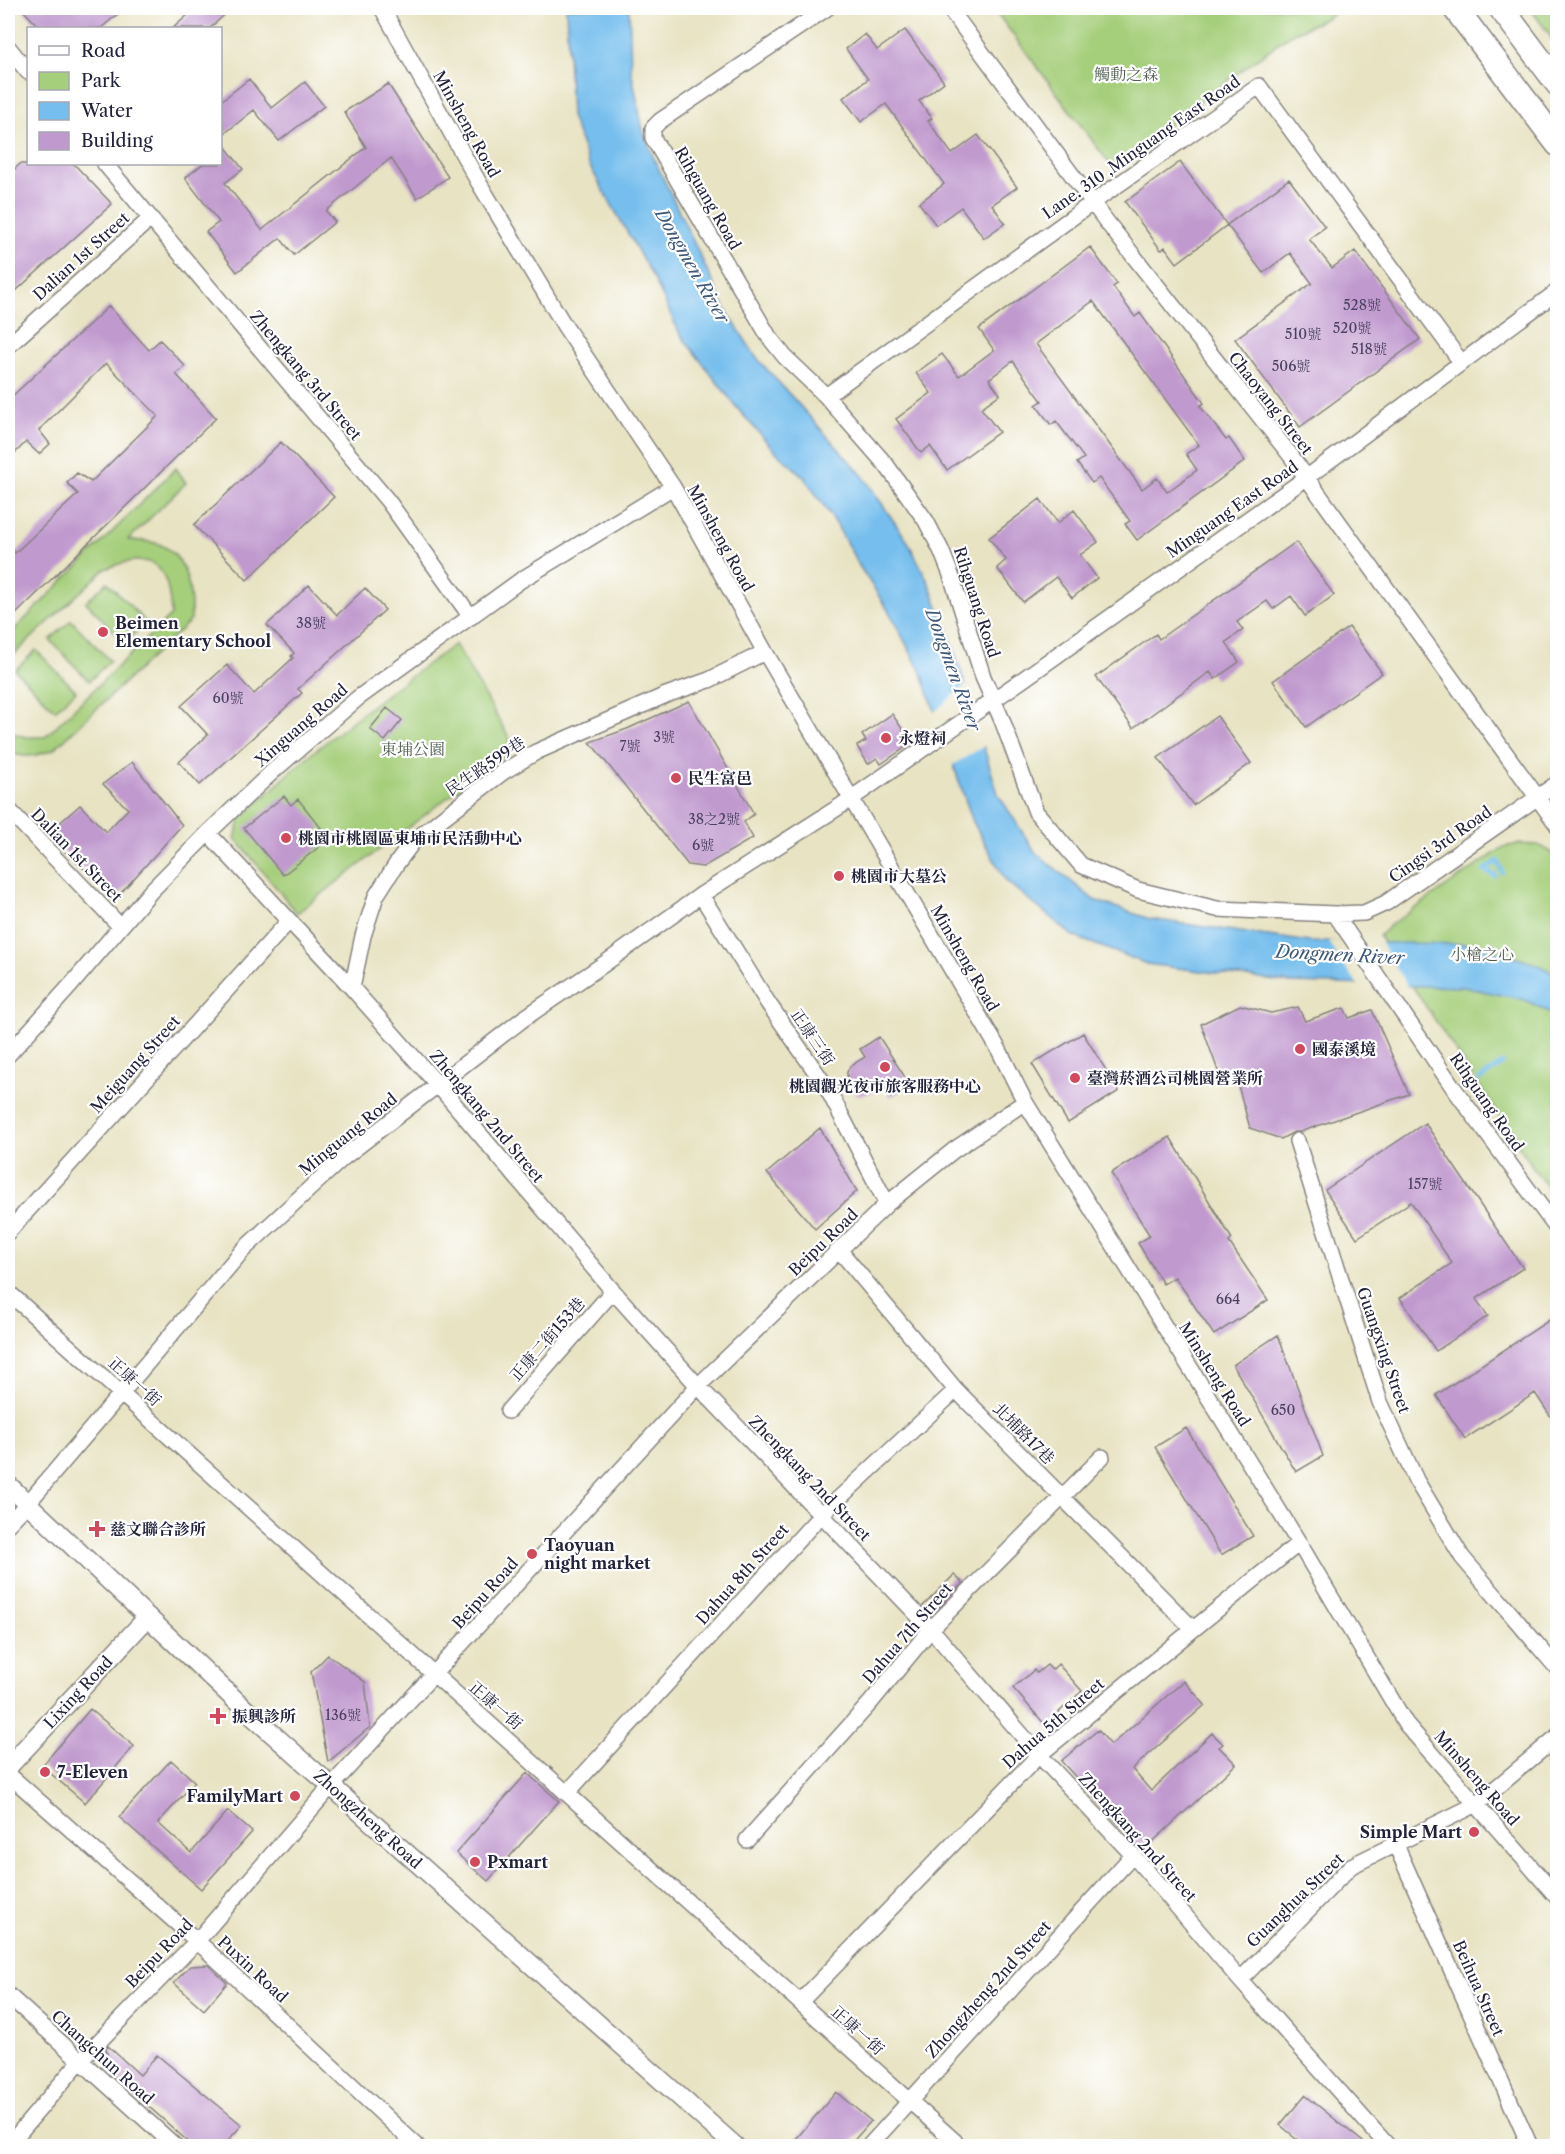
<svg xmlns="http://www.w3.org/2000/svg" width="1565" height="2154" viewBox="0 0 1565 2154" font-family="'Libre Caslon Text','Noto Serif TC',serif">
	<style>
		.green { fill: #a6cf7b; stroke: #64785b; stroke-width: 1.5 }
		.water { fill: #75beed; stroke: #4c7094; stroke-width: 1.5 }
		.pier { fill: #e8e3c3 }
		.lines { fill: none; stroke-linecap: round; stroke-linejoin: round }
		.stream { stroke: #75beed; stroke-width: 5 }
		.building { fill: #c099ce; fill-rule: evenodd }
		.minor-casing { stroke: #85827f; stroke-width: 18 }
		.tertiary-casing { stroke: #85827f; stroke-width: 21 }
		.primary-casing { stroke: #85827f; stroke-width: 27 }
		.minor { stroke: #fff; stroke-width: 15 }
		.tertiary { stroke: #fff; stroke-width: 18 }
		.primary { stroke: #fff; stroke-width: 24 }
		.poi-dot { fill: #d1495b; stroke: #fff; stroke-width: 2 }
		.labels { text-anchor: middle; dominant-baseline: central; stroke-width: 4.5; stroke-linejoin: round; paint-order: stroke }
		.number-label { font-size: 14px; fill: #4a4060 }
		.park-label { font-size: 16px; fill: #505f51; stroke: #fff }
		.street-label { font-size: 16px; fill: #22223b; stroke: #fff }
		.poi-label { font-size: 16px; font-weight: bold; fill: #22223b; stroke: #fff; text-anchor: start }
		.water-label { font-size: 18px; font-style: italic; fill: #3f5979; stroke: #fff }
	</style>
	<rect width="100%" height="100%" fill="#fff"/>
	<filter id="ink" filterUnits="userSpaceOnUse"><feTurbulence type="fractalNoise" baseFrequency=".0167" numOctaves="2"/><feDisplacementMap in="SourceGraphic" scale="12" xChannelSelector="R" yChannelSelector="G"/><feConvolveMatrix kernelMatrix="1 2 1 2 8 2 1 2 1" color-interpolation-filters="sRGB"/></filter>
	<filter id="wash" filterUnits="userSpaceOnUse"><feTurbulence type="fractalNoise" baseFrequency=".008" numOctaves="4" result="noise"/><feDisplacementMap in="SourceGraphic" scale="24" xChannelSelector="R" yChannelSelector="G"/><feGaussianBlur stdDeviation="1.35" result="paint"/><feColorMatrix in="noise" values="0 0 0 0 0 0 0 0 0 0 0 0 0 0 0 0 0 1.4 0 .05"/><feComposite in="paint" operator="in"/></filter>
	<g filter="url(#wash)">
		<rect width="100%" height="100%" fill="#e8e3c3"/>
		<path class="green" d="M993,8H1129L1191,11L1255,8H1341L1328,17L1288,36L1112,167Z
			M1530,8H1557V45Z
			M176,468L186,483L128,540C139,541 150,540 161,545C189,558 192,593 191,620L54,749C37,756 25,759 8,752V732L26,737H45L171,615C169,565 154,549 105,569L8,660V636Z
			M107,582L146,622L125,643L86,602Z
			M71,620L110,661L89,681L50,640Z
			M455,644L511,741L509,753L469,781L297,913L235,838L241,818L306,758L380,699Z
			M36,650L76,691L55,710L15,670Z
			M1519,844L1538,845L1557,855V1203L1379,936L1389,926L1504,847Z"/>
		<path class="water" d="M566,8H629L631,69L643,131L655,161L726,310L756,357L863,476L908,542L928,581L953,645L998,794L1035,852L1094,900L1150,919L1310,942L1472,944L1536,964L1557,975V1016L1525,1000L1464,987L1290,983L1147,964L1073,936L1006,881L973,822L922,674L888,610L858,564L835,522L804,477L774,450L737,408L680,334L655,281L589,165L571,116Z"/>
		<path class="pier" d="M968,683L986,745L951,766L932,714Z
			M1379,940L1409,989L1360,988L1328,942Z"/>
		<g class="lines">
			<path class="stream" d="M1495,876L1484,870L1498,861L1502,872
				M1480,1079L1502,1064"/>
		</g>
		<g id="blocks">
			<path class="building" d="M21,8H125L101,28H40Z
				M196,8H232L210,28H173Z
				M905,30L944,82L919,101L932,118L928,121L952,154L978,135L1017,187L992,205L1005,223L984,238L961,207L936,225L919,203L944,184L886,104L861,122L843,98L868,79L846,49L865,34L877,50Z
				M249,79L272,108L305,82L324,106L279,141L254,110L220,137V102Z
				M388,84L448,177L417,198L391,158L326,211L335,222L294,255L280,238L237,272L206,232L219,222L185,178L203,164H220V140L243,169L225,183L262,230L366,147L344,112Z
				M1180,162L1227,225L1177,263L1165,247L1161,250L1125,202Z
				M20,164H74L112,204L8,298V175Z
				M1289,179L1325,227L1309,239L1332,268L1355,251L1420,339L1300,427L1235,339L1312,283L1290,253L1263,273L1227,225Z
				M1090,247L1117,284L1113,287L1135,317L1140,313L1204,403L1200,406L1226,440L1229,438L1245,461L1137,540L1125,524L1130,521L1099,478L1092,483L1077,463L1084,458L1056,421L1051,425L1036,405L1042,401L1013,361L989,379L1000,394L981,408L999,432L947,470L930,446L921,453L896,419L931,393L916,373L942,354L959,376L994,350L979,329ZM1093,301L1199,445L1186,454L1197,470L1167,492L1157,478L1142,489L1036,344Z
				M109,306L149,350L160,340L185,366L176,374L216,418L16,614L8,606V545L15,553L78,494L67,483L77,473L91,482L158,416L106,363L39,430L50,444L39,454L26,442L8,460V400Z
				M281,442L334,497L247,580L194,525Z
				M1040,499L1058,523L1074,510L1098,542L1080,555L1097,578L1072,598L1056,577L1023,602L997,568L1006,560L989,538Z
				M1296,542L1334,595L1305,616L1291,596L1273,609L1267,601L1237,622L1243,630L1226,642L1239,662L1215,679L1210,672L1133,728L1096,677L1156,634L1159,639Z
				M309,585L337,615L365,588L385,610L298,689L302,693L200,785L179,762L208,735L181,706L227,665L254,694L293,658L291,656L294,653L267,625Z
				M1349,627L1382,673L1306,727L1273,681Z
				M689,701L754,814L744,822L753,838L703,867L688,865L590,742L627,729Z
				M387,708L402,720L385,741L370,729Z
				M892,714L912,743L881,764L877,758L868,764L857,746L866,741L862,735Z
				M1217,716L1251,763L1193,805L1158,758Z
				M132,762L182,825L119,895L109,891L46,835L80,805L106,832L128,809L103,784Z
				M284,796L291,805L298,799L321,828L315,833L324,843L283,875L244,828Z
				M1240,1005L1271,1013L1298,1007L1305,1021L1344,1008L1349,1018L1372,1010L1409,1094L1300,1132H1294L1281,1139L1250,1128L1235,1075L1221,1079L1201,1024Z
				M1083,1033L1119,1091L1068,1123L1032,1064Z
				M879,1037L910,1085L891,1097L885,1088L859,1096L850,1089L847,1082V1072L850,1066L865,1057L860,1049Z
				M1425,1123L1523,1268L1476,1299L1488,1316L1436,1351L1400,1298L1452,1263L1411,1202L1357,1238L1325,1190Z
				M820,1128L857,1191L815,1229L767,1173Z
				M1170,1137L1232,1239L1229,1242L1268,1300L1214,1335L1175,1277L1163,1284L1138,1243L1150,1236L1111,1173Z
				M1557,1315V1426L1535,1393L1465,1439L1436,1395Z
				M1278,1335L1323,1456L1296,1472L1233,1365Z
				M1186,1428L1253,1536L1221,1555L1155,1447Z
				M954,1575L963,1583L932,1614L923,1606Z
				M328,1655L365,1682L370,1727L328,1762L311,1672Z
				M1058,1664L1082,1691L1059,1712L1062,1715L1048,1728L1013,1688L1034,1670L1037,1673L1047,1665L1052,1670Z
				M1184,1681L1205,1705L1132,1769L1151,1791L1212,1733L1223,1744L1219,1747L1236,1764L1143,1851L1061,1761L1098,1730L1111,1745Z
				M90,1709L134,1746L85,1803L42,1766Z
				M171,1760L195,1782L158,1823L191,1853L228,1811L252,1832L201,1889L119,1817Z
				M527,1773L559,1801L488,1881L456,1853Z
				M208,1965L227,1983L204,2010L174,1983L190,1966Z
				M108,2046L140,2075L157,2055L242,2125L223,2146H193L111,2073L106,2049Z
				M836,2092L871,2121L849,2146H790Z
				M1305,2095L1368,2146H1306L1280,2125Z"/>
		</g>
	</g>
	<g filter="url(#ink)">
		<use href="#blocks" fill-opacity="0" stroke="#85827f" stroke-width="1.5"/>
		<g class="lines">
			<g class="minor-casing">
				<path id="minor" d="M382,8L479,183L564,325L673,487L765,652L999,1050L1025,1102L1299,1543L1406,1724L1558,1898
					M827,8L660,121L653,128V138L769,337L785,357L826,396L887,466L926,521L941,550L951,575L983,677L1002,720L1036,812L1081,865L1138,890L1217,909L1335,914L1455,1090L1558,1230
					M949,8L1106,221L1291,456L1558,826
					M8,47L28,72
					M105,164L388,501L471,617
					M8,346L151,218
					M826,396L1092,203L1259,86L1461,362
					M8,809L120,926
					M208,833L352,988L438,1085L613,1291L698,1386L931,1629L1039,1755L1133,1855L1240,1980L1388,2146
					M701,895L768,1003L827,1088L887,1204
					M1335,914L1364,913L1386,903L1558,783
					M352,988L363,936L376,896L397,863L412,843L441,819L503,772L536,752L666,695L709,680L765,652
					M8,1055L71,985L151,891L208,833L272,772L358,698L521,580L673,487
					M1297,1141L1380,1402L1416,1480L1462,1557L1558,1669
					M8,1232L289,921
					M840,1251L956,1390L1193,1629
					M8,1292L960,2146
					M508,1411L613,1291
					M8,1524L28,1503L243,1250L344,1157L523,1019L604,964L701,895L842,805L1025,678L1306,478L1558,291
					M8,1774L197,1941L417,2146
					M567,1793L821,1515L956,1390
					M747,1840L871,1702L931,1629L1102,1457
					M1395,1843L1530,2146
					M1240,1980L1351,1866L1477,1804L1558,1736
					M8,1995L175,2146
					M800,2002L1039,1755L1299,1543
					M8,2146L81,2060L197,1941L331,1786L698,1386L887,1204L954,1150L1025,1102
					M869,2146L1133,1855"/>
			</g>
			<g class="tertiary-casing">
				<path id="tertiary" d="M8,1485L248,1712L735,2146
					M8,1767L148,1617"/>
			</g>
			<g class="primary-casing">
				<path id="primary" d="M1455,8L1558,144
					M1501,8L1558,84"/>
			</g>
			<use href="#minor" class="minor"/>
			<use href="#tertiary" class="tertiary"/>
			<use href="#primary" class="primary"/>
		</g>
	</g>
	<g class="poi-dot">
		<circle cx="103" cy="632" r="6"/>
		<circle cx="886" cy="738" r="6"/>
		<circle cx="676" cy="778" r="6"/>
		<circle cx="286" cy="838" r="6"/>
		<circle cx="839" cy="876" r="6"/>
		<circle cx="1300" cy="1049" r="6"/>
		<circle cx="885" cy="1067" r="6"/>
		<circle cx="1075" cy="1078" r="6"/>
		<path d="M94 1520h6v6h6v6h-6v6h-6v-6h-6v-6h6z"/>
		<circle cx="532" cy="1554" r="6"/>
		<path d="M215 1707h6v6h6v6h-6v6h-6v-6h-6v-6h6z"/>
		<circle cx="45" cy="1772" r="6"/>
		<circle cx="295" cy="1796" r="6"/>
		<circle cx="1474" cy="1832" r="6"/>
		<circle cx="475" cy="1862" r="6"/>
	</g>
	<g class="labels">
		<g class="number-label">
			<text x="1362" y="305">528號</text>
			<text x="1352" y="328">520號</text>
			<text x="1303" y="334">510號</text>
			<text x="1369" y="349">518號</text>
			<text x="1291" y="366">506號</text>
			<text x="311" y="623">38號</text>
			<text x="228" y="698">60號</text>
			<text x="664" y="737">3號</text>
			<text x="630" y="746">7號</text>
			<text x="714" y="819">38之2號</text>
			<text x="703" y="845">6號</text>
			<text x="1425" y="1184">157號</text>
			<text x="1228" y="1299">664</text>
			<text x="1283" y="1410">650</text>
			<text x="343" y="1715">136號</text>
		</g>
		<g class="park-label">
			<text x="1126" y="74">觸動之森</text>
			<text x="413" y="749">東埔公園</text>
			<text x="1482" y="954">小檜之心</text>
		</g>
		<g class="street-label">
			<text transform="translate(467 124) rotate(61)">Minsheng Road</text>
			<text transform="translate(1141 147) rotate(-35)">Lane. 310 ,Minguang East Road</text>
			<text transform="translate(708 198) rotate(60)">Rihguang Road</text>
			<text transform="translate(81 256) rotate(-42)">Dalian 1st Street</text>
			<text transform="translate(306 375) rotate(50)">Zhengkang 3rd Street</text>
			<text transform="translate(1271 403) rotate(52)">Chaoyang Street</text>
			<text transform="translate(1232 509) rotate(-35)">Minguang East Road</text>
			<text transform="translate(721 538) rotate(61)">Minsheng Road</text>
			<text transform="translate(977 602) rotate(72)">Rihguang Road</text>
			<text transform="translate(301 725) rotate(-41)">Xinguang Road</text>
			<text transform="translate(485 766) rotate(-34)">民生路599巷</text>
			<text transform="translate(1440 844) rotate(-35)">Cingsi 3rd Road</text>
			<text transform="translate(77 855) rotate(46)">Dalian 1st Street</text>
			<text transform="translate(965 958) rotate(60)">Minsheng Road</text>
			<text transform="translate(813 1037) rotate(56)">正康三街</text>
			<text transform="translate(135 1064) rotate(-48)">Meiguang Street</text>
			<text transform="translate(1487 1102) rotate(55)">Rihguang Road</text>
			<text transform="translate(487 1116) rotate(50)">Zhengkang 2nd Street</text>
			<text transform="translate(348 1134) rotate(-39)">Minguang Road</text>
			<text transform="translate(823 1242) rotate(-44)">Beipu Road</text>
			<text transform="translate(547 1339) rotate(-49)">正康二街153巷</text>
			<text transform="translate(1384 1350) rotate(71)">Guangxing Street</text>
			<text transform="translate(1215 1374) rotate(58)">Minsheng Road</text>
			<text transform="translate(135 1381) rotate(42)">正康一街</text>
			<text transform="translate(1024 1433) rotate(45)">北埔路17巷</text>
			<text transform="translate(810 1478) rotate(46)">Zhengkang 2nd Street</text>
			<text transform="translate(742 1574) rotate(-48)">Dahua 8th Street</text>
			<text transform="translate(485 1593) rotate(-48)">Beipu Road</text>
			<text transform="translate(907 1633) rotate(-49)">Dahua 7th Street</text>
			<text transform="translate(78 1692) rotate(-47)">Lixing Road</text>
			<text transform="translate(496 1705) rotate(41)">正康一街</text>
			<text transform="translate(1053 1723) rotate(-41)">Dahua 5th Street</text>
			<text transform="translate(1477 1778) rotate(49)">Minsheng Road</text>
			<text transform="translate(368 1819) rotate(42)">Zhongzheng Road</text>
			<text transform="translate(1138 1837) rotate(48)">Zhengkang 2nd Street</text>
			<text transform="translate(1295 1900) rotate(-44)">Guanghua Street</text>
			<text transform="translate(159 1953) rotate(-46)">Beipu Road</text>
			<text transform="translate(253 1969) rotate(43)">Puxin Road</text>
			<text transform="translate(1479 1988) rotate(66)">Beihua Street</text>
			<text transform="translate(988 1989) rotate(-48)">Zhongzheng 2nd Street</text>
			<text transform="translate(858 2030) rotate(42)">正康一街</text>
			<text transform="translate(103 2057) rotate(42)">Changchun Road</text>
		</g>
		<g class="poi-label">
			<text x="115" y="623">Beimen<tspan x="115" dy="18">Elementary School</tspan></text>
			<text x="898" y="738">永燈祠</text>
			<text x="688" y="778">民生富邑</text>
			<text x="298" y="838">桃園市桃園區東埔市民活動中心</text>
			<text x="851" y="876">桃園市大墓公</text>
			<text x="1312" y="1049">國泰溪境</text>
			<text x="1087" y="1078">臺灣菸酒公司桃園營業所</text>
			<text x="885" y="1086" text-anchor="middle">桃園觀光夜市旅客服務中心</text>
			<text x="110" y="1529">慈文聯合診所</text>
			<text x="544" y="1545">Taoyuan<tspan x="544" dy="18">night market</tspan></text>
			<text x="232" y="1716">振興診所</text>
			<text x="57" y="1772">7-Eleven</text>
			<text x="283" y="1796" text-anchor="end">FamilyMart</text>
			<text x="1462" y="1832" text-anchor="end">Simple Mart</text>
			<text x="487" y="1862">Pxmart</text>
		</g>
		<g class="water-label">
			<text transform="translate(692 266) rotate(60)">Dongmen River</text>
			<text transform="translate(953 670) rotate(70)">Dongmen River</text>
			<text transform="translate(1340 955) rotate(3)">Dongmen River</text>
		</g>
	</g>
	<rect width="1565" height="2154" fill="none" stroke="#fff" stroke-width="30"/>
	<rect x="27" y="27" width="195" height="138" fill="#ffffff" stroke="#a7a7b1" stroke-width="1.5"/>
	<rect x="39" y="46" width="30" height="9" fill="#ffffff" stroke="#a7a7b1" stroke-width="1.5"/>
	<text x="81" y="57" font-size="18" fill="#22223b">Road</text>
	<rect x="39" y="72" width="30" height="18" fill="#a6cf7b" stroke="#a7a7b1" stroke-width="1.5"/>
	<text x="81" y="87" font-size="18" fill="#22223b">Park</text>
	<rect x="39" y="102" width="30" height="18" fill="#75beed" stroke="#a7a7b1" stroke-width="1.5"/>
	<text x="81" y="117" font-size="18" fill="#22223b">Water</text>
	<rect x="39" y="132" width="30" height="18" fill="#c099ce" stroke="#a7a7b1" stroke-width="1.5"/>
	<text x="81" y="147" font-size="18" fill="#22223b">Building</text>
</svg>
